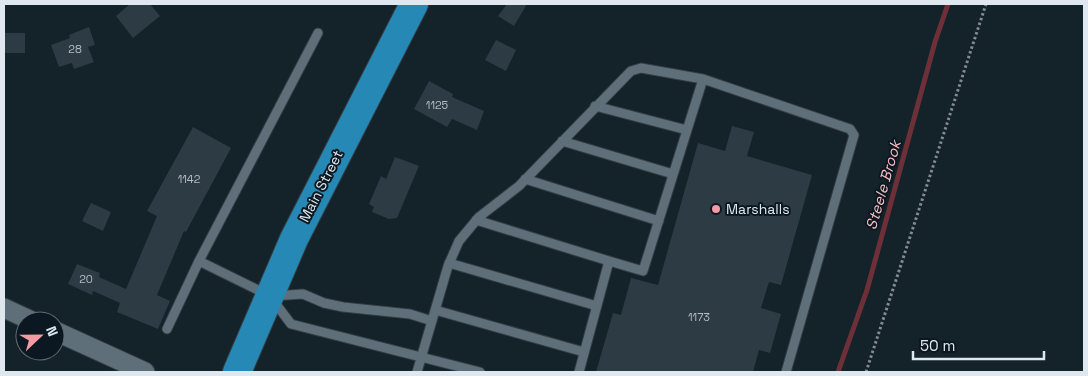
<svg xmlns="http://www.w3.org/2000/svg" width="1088" height="376" viewBox="0 0 1088 376" font-family="'Space Grotesk',sans-serif">
	<style>
		.lines { fill: none; stroke-linecap: round; stroke-linejoin: round }
		.stream { stroke: #6e3038; stroke-width: 5 }
		.building { fill: #2c3b44 }
		.service-casing { stroke: #323c43; stroke-width: 11 }
		.minor-casing { stroke: #323c43; stroke-width: 21 }
		.primary-casing { stroke: #323c43; stroke-width: 30 }
		.path { stroke: #808b93; stroke-width: 3; stroke-dasharray: 2.5 2.5; stroke-linecap: butt }
		.service { stroke: #5f6f7a; stroke-width: 9 }
		.minor { stroke: #5f6f7a; stroke-width: 19 }
		.primary { stroke: #2688b4; stroke-width: 28 }
		.poi-dot { fill: #f49aa3; stroke: #0b1821; stroke-width: 2 }
		.labels { text-anchor: middle; dominant-baseline: central; stroke-width: 4; stroke-linejoin: round; paint-order: stroke }
		.number-label { font-size: 11px; fill: #b2bdc4 }
		.street-label { font-size: 14px; fill: #dfe8ef; stroke: #0b1821 }
		.poi-label { font-size: 14px; fill: #dfe8ef; stroke: #0b1821; text-anchor: start }
		.water-label { font-size: 15px; font-style: italic; fill: #fbbec3; stroke: #0b1821 }
	</style>
	<rect width="100%" height="100%" fill="#14222a"/>
	<g class="lines">
		<path class="stream" d="M838,372L867,290L935,42L948,4"/>
	</g>
	<path class="building" d="M130,4H150L160,16L133,38L116,16Z
		M507,4H527L514,26L498,16Z
		M89,27L95,45L88,47L94,62L74,69L72,63L59,67L51,45L70,38L69,35Z
		M4,33H25V53H4Z
		M496,40L516,50L506,71L485,60Z
		M429,81L453,94L452,97L484,111L477,130L452,119L447,127L414,109Z
		M732,126L754,132L747,156L812,175L781,285L769,282L761,308L781,314L770,353L759,350L753,372H596L613,313L621,315L631,278L658,285L698,143L725,151Z
		M193,127L231,148L186,232L184,231L157,295L170,301L158,329L117,312L120,303L93,291L92,295L68,284L77,264L100,273L99,277L126,289L157,216L147,211Z
		M395,157L419,166L397,218L389,219L372,212L374,207L369,204L381,176L386,179Z
		M91,203L111,212L103,231L82,221Z"/>
	<g class="lines">
		<g class="service-casing">
			<path id="service" d="M595,106L687,130
				M562,141L673,174
				M525,179L659,221
				M476,220L609,261
				M199,261L270,296L291,324L480,372
				M449,263L597,306
				M273,296L303,294L324,303L343,307L410,314L432,321
				M435,310L584,352
				M167,329L199,261L318,33
				M417,372L448,266L459,241L479,217L519,186L631,71L641,68L703,79L850,129L854,135L786,372
				M579,372L609,261L643,271L703,79"/>
		</g>
		<g class="minor-casing">
			<path id="minor" d="M4,308L32,321
				M55,331L145,372"/>
		</g>
		<g class="primary-casing">
			<path id="primary" d="M237,372L294,239L414,4"/>
		</g>
		<path class="path" d="M866,372L986,4"/>
		<use href="#service" class="service"/>
		<use href="#minor" class="minor"/>
		<use href="#primary" class="primary"/>
	</g>
	<circle class="poi-dot" cx="716" cy="209" r="5"/>
	<g class="labels">
		<g class="number-label">
			<text x="75" y="49">28</text>
			<text x="437" y="105">1125</text>
			<text x="189" y="179">1142</text>
			<text x="86" y="279">20</text>
			<text x="699" y="317">1173</text>
		</g>
		<g class="street-label">
			<text transform="translate(321 186) rotate(-63)">Main Street</text>
		</g>
		<g class="poi-label">
			<text x="726" y="209">Marshalls</text>
		</g>
		<g class="water-label">
			<text transform="translate(883 185) rotate(-74)">Steele Brook</text>
		</g>
	</g>
	<rect width="1088" height="376" fill="none" stroke="#dfe8ef" stroke-width="10"/>
	<g transform="translate(40 336) rotate(68)"><circle r="24" fill="#0b1821" stroke="#606b73"/>
	<path d="M0-4L9 19L0 12L-9 19Z" fill="#f49aa3"/>
	<text y="-8" font-size="14" font-weight="bold" text-anchor="middle" fill="#dfe8ef">N</text>
	</g>
	<path d="M913 351v8h131v-8" fill="none" stroke="#dfe8ef" stroke-width="2.5"/>
	<text x="920" y="351" font-size="15" fill="#dfe8ef" stroke="#0b1821" stroke-width="4" paint-order="stroke">50 m</text>
</svg>
